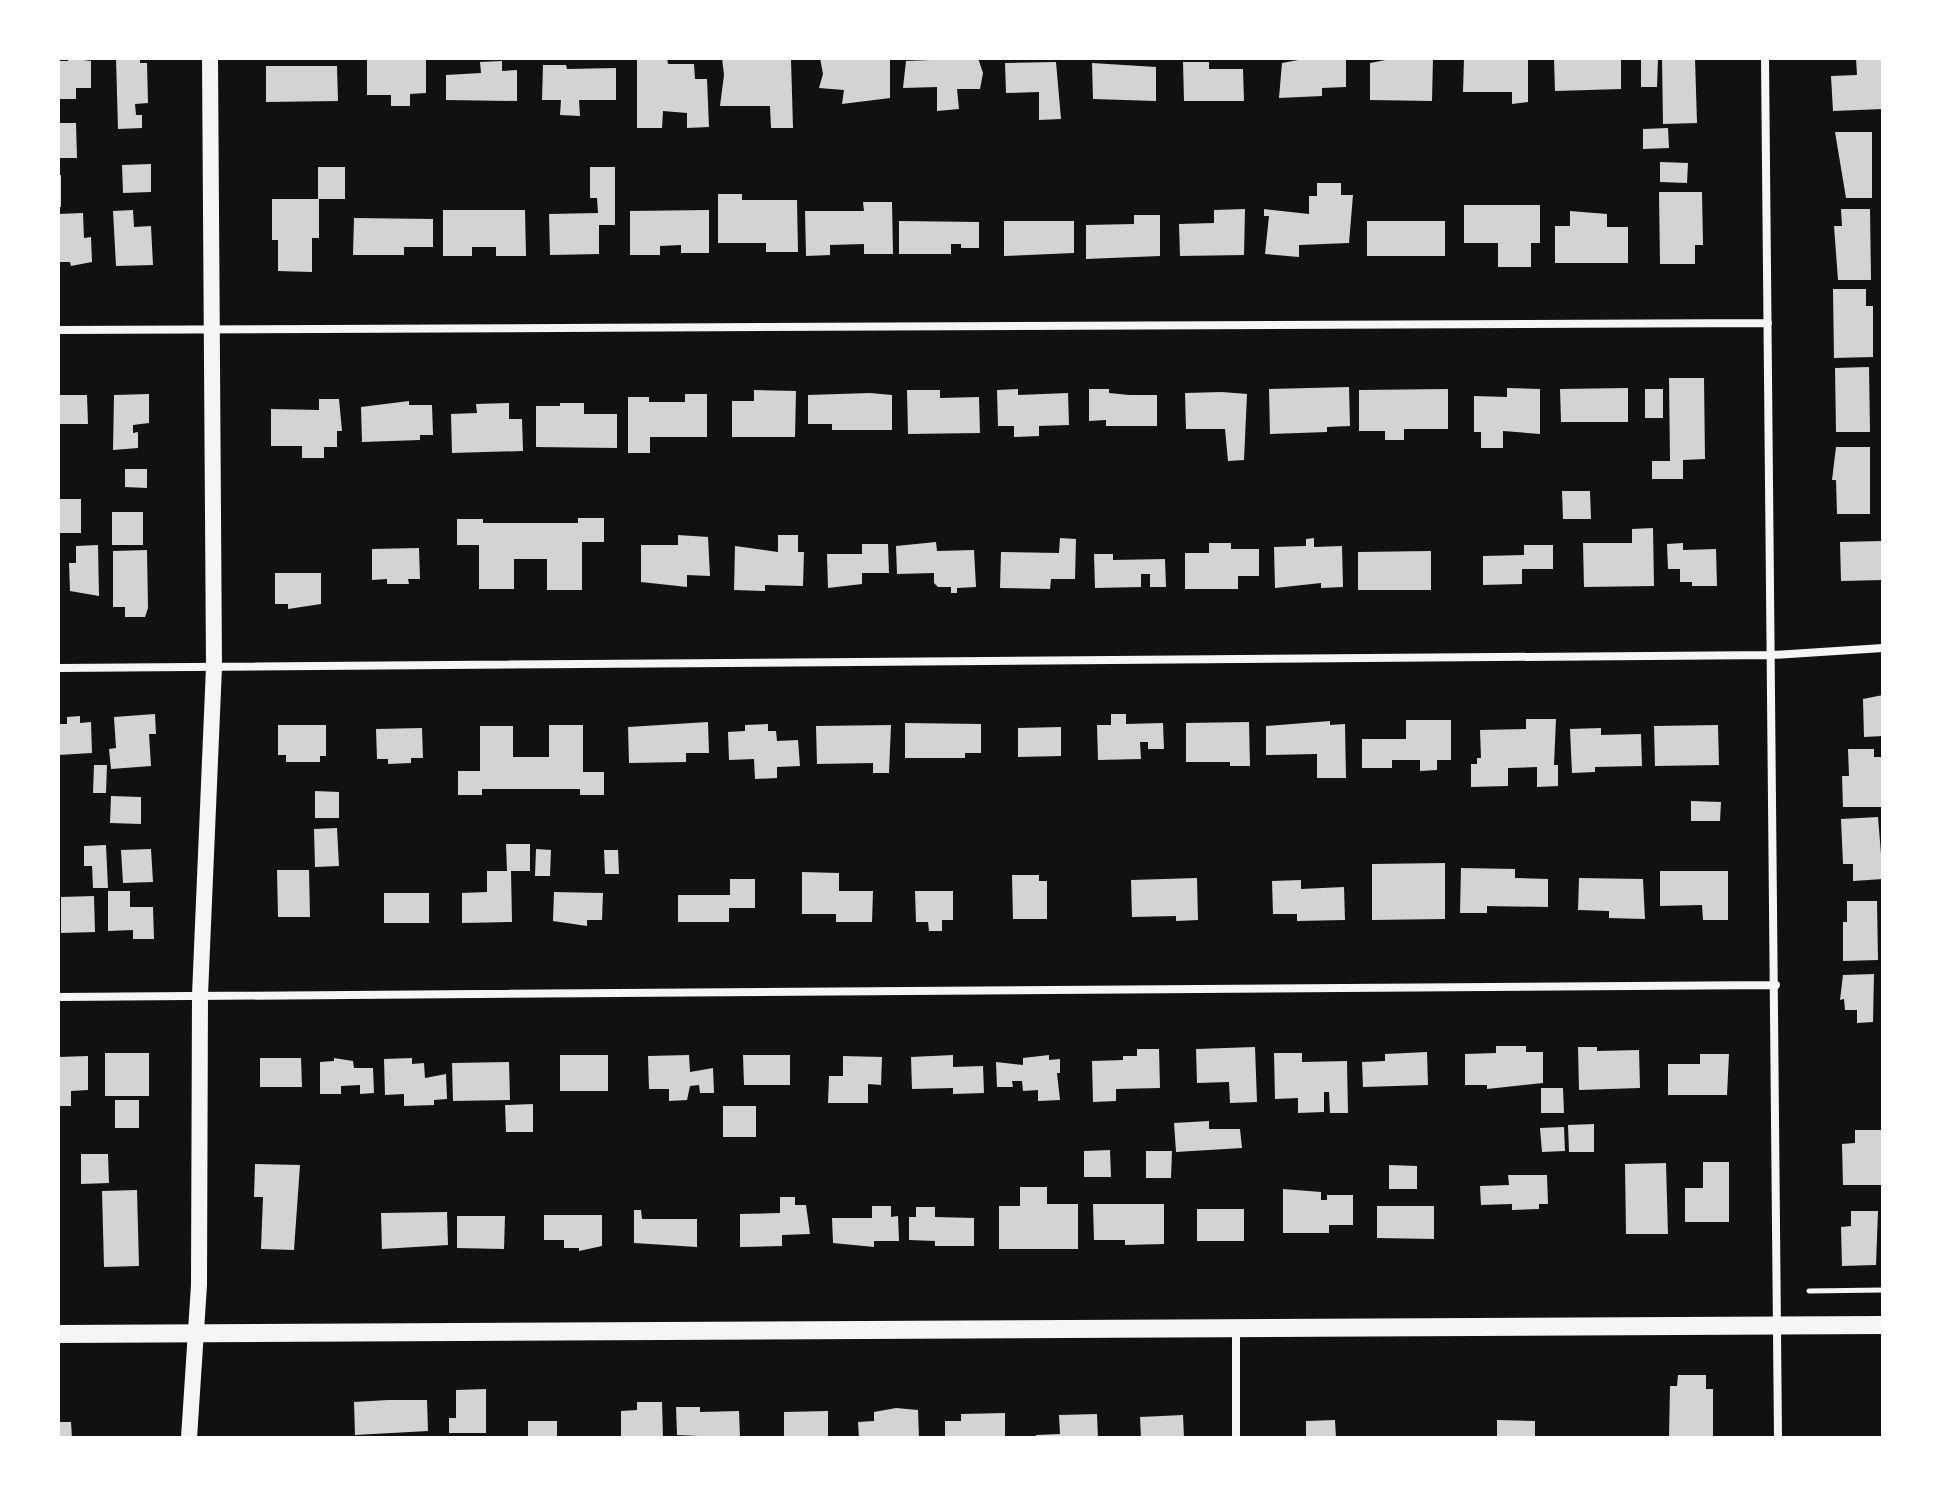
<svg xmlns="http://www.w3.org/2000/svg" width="1941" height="1496" viewBox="0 0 1941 1496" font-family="'Source Sans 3',sans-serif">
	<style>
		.building { fill: #d3d3d3 }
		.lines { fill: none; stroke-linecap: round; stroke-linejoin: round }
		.path { stroke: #f5f5f5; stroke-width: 5 }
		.minor { stroke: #f5f5f5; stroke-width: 8 }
		.secondary { stroke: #f5f5f5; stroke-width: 16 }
		.primary { stroke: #f5f5f5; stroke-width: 18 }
	</style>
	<rect width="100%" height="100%" fill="#111"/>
	<path class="building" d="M68,58L91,61V88H76V99H58V61H68Z
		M116,58H140V63H147L148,103L135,104L136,115H142V128L118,129Z
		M367,58H426V93L410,94V106H391V95H367Z
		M637,58H667L668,64H694L695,79H707L709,127L687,128V113L663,111L662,128H637Z
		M722,58L791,59L793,128H771L770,106H720L724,75Z
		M820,58L890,59V98L842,104L844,90L819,88L823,74Z
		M978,58L983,73L980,89H957L959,109L937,111V87L903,88L906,61Z
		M1309,58H1346V87L1322,88V96L1279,98L1282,63Z
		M1396,58H1433L1432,101L1370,100V63Z
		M1464,58L1528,60V102L1512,104V92H1463Z
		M1621,58V89L1555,91L1554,59Z
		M1641,58H1658L1657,87H1641Z
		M1662,58H1695L1697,123L1663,124Z
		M1856,58H1883V109L1833,111L1831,76L1857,75Z
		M502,61V71L517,70V101L446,100V75L481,73L480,62Z
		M1056,62L1061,119L1039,120V92L1006,93L1005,63Z
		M1183,62H1209V69H1243L1244,101H1184Z
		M1092,63L1156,67V101L1093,99Z
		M543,65H566L567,69L616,68V100H579L580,116L560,115L561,100H542Z
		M266,66H337L338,101L266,102Z
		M58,123H76L77,158H58Z
		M1668,128L1669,148L1643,149V129Z
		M1835,132H1872V198H1846Z
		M1660,162L1688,163L1687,183L1660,182Z
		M151,164V192L123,193L122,165Z
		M318,167H345V199H318Z
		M590,167H615V225H599V254L550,255L549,214L598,213L597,198H590Z
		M58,175H61V207H58Z
		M1317,183H1341V195H1353L1349,243L1299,245V257L1265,254L1269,216H1264V209L1309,214V196H1317Z
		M1659,192H1702L1703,245H1695V264H1660Z
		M718,194H742V200H797L798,252H766V243H718Z
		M272,199H319V238H312V272L278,271V240H272Z
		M863,202H892L893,254H864V244L830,245V255L806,256L805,211H864Z
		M1464,205H1540V243H1531V267H1498V243H1464Z
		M1245,209L1244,255L1180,256L1179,224L1214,223V210Z
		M1841,209H1870L1871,280H1838L1834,226H1842Z
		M133,210L134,227L151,226L153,265L116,266L113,211Z
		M443,210H525L526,256H496V247H472V256H443Z
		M709,210V253H681V245L660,246V255H630V211Z
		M1570,211L1607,214V227H1628V263H1555V226H1570Z
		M83,213L84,238L91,237L92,262L71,266L70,262H58V214Z
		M1134,215H1160V256L1086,259V225L1134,224Z
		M354,218L433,219V247H404V255H353Z
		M899,221L979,222V248H961V244H951V254H899Z
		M1004,221H1074V253L1004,256Z
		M1367,221H1445V256H1367Z
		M1833,289H1866V306H1873V357L1834,358Z
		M1869,367L1870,432H1836L1835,368Z
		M1669,378H1704L1705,459L1683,460V479H1652V461H1670Z
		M1349,387L1350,426L1327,427V432L1270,434L1269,389Z
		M1507,388L1540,389V434L1503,431V448H1481V432H1474V396L1507,397Z
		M1628,388V422H1561L1560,389Z
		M1018,389V395L1068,393L1069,425L1039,426V436L1014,437V426H998L997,390Z
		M1089,389H1109V393L1129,395H1157V426H1106V420L1089,421Z
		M1448,389V429H1404V440H1385V431H1359V390Z
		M1645,389H1663V418H1645Z
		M754,390L796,391L795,437H732V401H754Z
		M907,390H940V398L979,397L980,433L908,434Z
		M1222,392L1247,394L1244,460L1228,461L1225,429H1186L1185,393Z
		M870,393L892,395V430H832V424H808V395Z
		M149,394V423L133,425V433L138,432V448L113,450L114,395Z
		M685,394H707V437H650V453H628V397H649V402H685Z
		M59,395H87L88,424H59Z
		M319,399H339L342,431H337V447H324V458H302V446H271V409L319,410Z
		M409,401V405H432L433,435H420V440L362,442L361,407Z
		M509,403V419H522L523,451L452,453L451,414L477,413L476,404Z
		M560,403H584V414H617V448L536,447V406H560Z
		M1836,447H1870V514H1837L1836,480H1832Z
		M125,469H147V488L125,487Z
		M1562,491H1590L1591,519H1563Z
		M58,499H81V533H58Z
		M112,512H143V545H112Z
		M578,518H604V542H582V590H547V559H514V589H479V545H457V519H483V523H578Z
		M1653,528L1654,586L1584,587L1583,543H1632V529Z
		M678,535L708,537L710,576L687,575V587L641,582V545H678Z
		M778,535H798V552H804L803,586L765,585V591L734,590L735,546L778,552Z
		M1060,538L1076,539L1075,579H1051L1050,589L1000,588L1001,552L1059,553Z
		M1314,538V547L1342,546L1343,587L1321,588V583L1275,588L1274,547L1306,546V539Z
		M1881,541L1883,580L1841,581L1840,542Z
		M936,542L937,551L974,550L976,587L957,588V593H951V587H938L934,583V573L897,574L896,546Z
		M1209,543H1231V549H1259V576H1238V589H1185V553H1209Z
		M1683,543V550L1716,549L1717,586H1692V582H1680V569H1668L1667,544Z
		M862,544H888L889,573H862V584L828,588L827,554H862Z
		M98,545L99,596L70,591L69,563H76V546Z
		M1524,545H1553V569H1522V584L1483,585V556L1524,555Z
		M419,548L420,579H408L409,584H387V579L372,580V549Z
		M147,550L148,608L145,617H125V607H113V551Z
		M1431,551V590H1358V552Z
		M1094,554H1113V560L1165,559L1166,587H1150V574H1141V587L1095,588Z
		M275,573H321V604L288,609V604H275Z
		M1883,695V736L1864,737L1863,699Z
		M155,714L156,734H149L151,766L111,769L109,749L116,748L114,717Z
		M1111,714H1126V724L1163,723L1164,749H1148V742H1140L1141,759L1098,760L1097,725H1111Z
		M80,716V723L91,722L92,753L58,755V724H67V717Z
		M1526,719H1556L1554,765H1558V786L1537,787V767L1508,768V786L1471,787V764H1477V758H1481L1480,730L1526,729Z
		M1406,720H1451V760H1437V770L1420,771V760H1392V768H1362V739H1406Z
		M1330,721V725L1345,724L1346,778H1317V754L1266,755V726Z
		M708,722L709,753H686V762L629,763L628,727Z
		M1249,722L1250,766H1230V762H1186V723Z
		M905,723L981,724V753H965V758H905Z
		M768,724V731H776L777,741L798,740L800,766L777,767V778L755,779L754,759L729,760L728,732L745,731V725Z
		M278,725H326V756H320V762H286V755H278Z
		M549,725H583V772H604V795H580V789H482V795H458V771H480V726H513V757H549Z
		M891,725L889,773H873V763L817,764L816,726Z
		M1718,725L1719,765L1655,766L1654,726Z
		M1061,727V756L1018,757V728Z
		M422,728L423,758H411V763L388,764V759H377L376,729Z
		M1601,728V735L1641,734L1642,766L1595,767V772L1572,773L1570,729Z
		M1848,749H1874V757H1883V807H1843L1842,776H1849Z
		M94,765H107L106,793H93Z
		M315,791L339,792V818H315Z
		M111,796L141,797V824L110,823Z
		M1691,801L1721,802L1720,821H1691Z
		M1878,817L1883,879L1853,881V864H1843L1841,819Z
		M337,828L339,866L315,867L314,829Z
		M506,844H530V871H511L512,922L462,923V893L487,892V871H507Z
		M106,845L108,888H93L92,866H84V846Z
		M151,849L153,882L123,883L121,850Z
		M536,849L551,850L550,876H535Z
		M604,850H618L619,874H605Z
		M1445,863V919L1372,920V864Z
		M1461,868L1515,869V878L1548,879V907L1487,906V913H1460Z
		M277,870H309L310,917H278Z
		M1660,871H1728V920H1703L1702,905L1660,906Z
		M802,872L839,873V891H873L872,922H836V914H802Z
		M1012,875H1039V881H1047V919H1013Z
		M1197,878L1198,920L1176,921V916L1132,917L1131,880Z
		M1579,878L1643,879L1645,919L1609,918V911L1578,910Z
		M730,879H755V908H729V922H678V895H730Z
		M1301,880V889L1344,887L1345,920L1297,921V914H1273L1272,881Z
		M108,891H130V907H153L154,939H133V930L108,931Z
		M915,891H953V920H942V931H929L928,922H916Z
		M554,892L603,893L602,920H587V926L553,921Z
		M384,893H429V923H384Z
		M94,896L95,932L61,933V897Z
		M1847,901H1877L1878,960L1843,961V922H1847Z
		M1874,974L1873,1022L1857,1023V1010H1845L1844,999L1840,1000L1843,975Z
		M1496,1046H1526V1052H1543V1083L1487,1089V1085H1465V1054L1496,1053Z
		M1255,1047L1257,1102L1230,1103L1229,1082L1197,1083L1196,1049Z
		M1578,1047H1597V1051L1639,1050L1640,1088L1579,1090Z
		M1137,1049H1159L1160,1088L1116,1089V1101L1093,1102L1092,1061L1123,1060V1056H1137Z
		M1427,1052L1428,1085L1363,1087L1362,1062L1385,1061V1054Z
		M105,1053H149V1096H105Z
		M1274,1053H1302V1062L1347,1061L1348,1113H1330L1329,1092H1324V1112L1298,1113V1098L1275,1099Z
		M1700,1054H1729L1727,1095H1668V1064H1700Z
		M560,1055H608V1091H560Z
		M689,1055L690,1072L713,1068L714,1093H700L699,1085L690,1086L687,1100L669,1101V1089H649L648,1056Z
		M743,1055H790V1085H744Z
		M953,1055V1067L983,1066L984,1093L953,1094V1088L912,1089L911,1057Z
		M1049,1055V1060L1060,1059V1073H1057L1060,1100L1038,1101V1090L1023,1091L1022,1081H1012L1013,1087H997L996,1062L1023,1065V1058Z
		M88,1056V1090L71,1091V1106H58V1057Z
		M843,1056L882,1057L881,1085L868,1084V1103H828L829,1076H843Z
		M260,1058H301L302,1087H260Z
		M334,1058L353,1061L354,1068H373L374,1093L360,1094V1085L341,1086V1094H320V1062L334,1061Z
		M412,1058V1064L424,1063L425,1078L446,1074L447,1099L434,1100V1105L404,1106V1094L385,1095L384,1059Z
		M509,1062L510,1100L453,1101L452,1063Z
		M1541,1088H1563L1564,1113H1541Z
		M115,1100H139V1128H115Z
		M533,1104V1132H506L505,1105Z
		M723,1106H756V1137H723Z
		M1209,1121V1129H1240L1242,1148L1176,1152L1174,1123Z
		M1594,1124V1152H1569L1568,1125Z
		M1564,1127L1565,1151L1542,1152L1540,1128Z
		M1855,1130H1883L1882,1185H1843L1842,1144L1855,1143Z
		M1110,1150L1111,1177H1084V1151Z
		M1146,1151H1172L1171,1178H1146Z
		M81,1154H108L109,1183L81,1184Z
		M1703,1162H1729V1222H1685V1188H1703Z
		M1666,1163L1668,1234H1626L1625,1164Z
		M255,1164L300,1165L294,1250L261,1249L263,1197H254Z
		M1389,1165L1417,1166V1189H1389Z
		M1508,1175H1547L1548,1204H1539V1209L1512,1210V1204L1481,1205L1480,1186L1509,1185Z
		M1020,1187H1047V1204H1078V1249H999V1206H1020Z
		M1283,1189L1321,1192V1200H1327V1195H1353V1225H1329V1233H1283Z
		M137,1190L139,1266L104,1267L102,1191Z
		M780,1197H795V1205H806L810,1234L782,1235V1246L740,1247V1214L780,1213Z
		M1093,1204H1164V1244L1125,1245V1240H1094Z
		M872,1206H891V1217L898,1216L899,1241H874V1247L833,1243L832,1218H872Z
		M1377,1206H1434V1239L1377,1238Z
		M916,1207H935V1217L974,1218V1246H935V1241L909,1240V1217H916Z
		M1197,1209H1244V1241H1197Z
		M634,1210H641L642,1219H697V1247L634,1243Z
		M1851,1211H1878L1876,1265L1842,1266L1841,1227L1851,1226Z
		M447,1212L448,1245L382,1249L381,1213Z
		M544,1215H602V1246L579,1251V1248H564V1240H544Z
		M457,1216H505L504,1249L457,1248Z
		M1678,1375H1706V1389H1713V1438H1669L1670,1386H1677Z
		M486,1389V1433H449V1418H456V1390Z
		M388,1400H427L428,1431L355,1435L354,1402Z
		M637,1402H662L663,1438H621V1411L637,1410Z
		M676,1407H700V1412L739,1411L740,1438L677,1435Z
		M896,1408L918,1410L919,1438H859L858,1422L874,1421V1412Z
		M828,1411V1438H784V1412Z
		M1005,1413V1438H945V1421H961V1414Z
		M1097,1414L1098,1438H1036V1435L1060,1434L1059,1415Z
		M1183,1415L1184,1438H1141L1140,1417Z
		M1335,1420L1336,1438H1306V1421Z
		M1497,1420L1535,1421V1438H1497Z
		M528,1421H557V1438H528Z
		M58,1422H71L72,1438H58Z"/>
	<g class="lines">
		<path class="path" d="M1809,1291L1883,1290"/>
		<path class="minor" d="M1765,58L1778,1438
			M58,330L1768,323
			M58,668L1773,655L1883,648
			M58,997L1776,985
			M1236,1438V1327"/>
		<path class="secondary" d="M189,1438L199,1285L200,995L214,667L210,58"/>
		<path class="primary" d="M58,1334L1883,1325"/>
	</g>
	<rect width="1941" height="1496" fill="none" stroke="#ffffff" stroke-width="120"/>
</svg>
